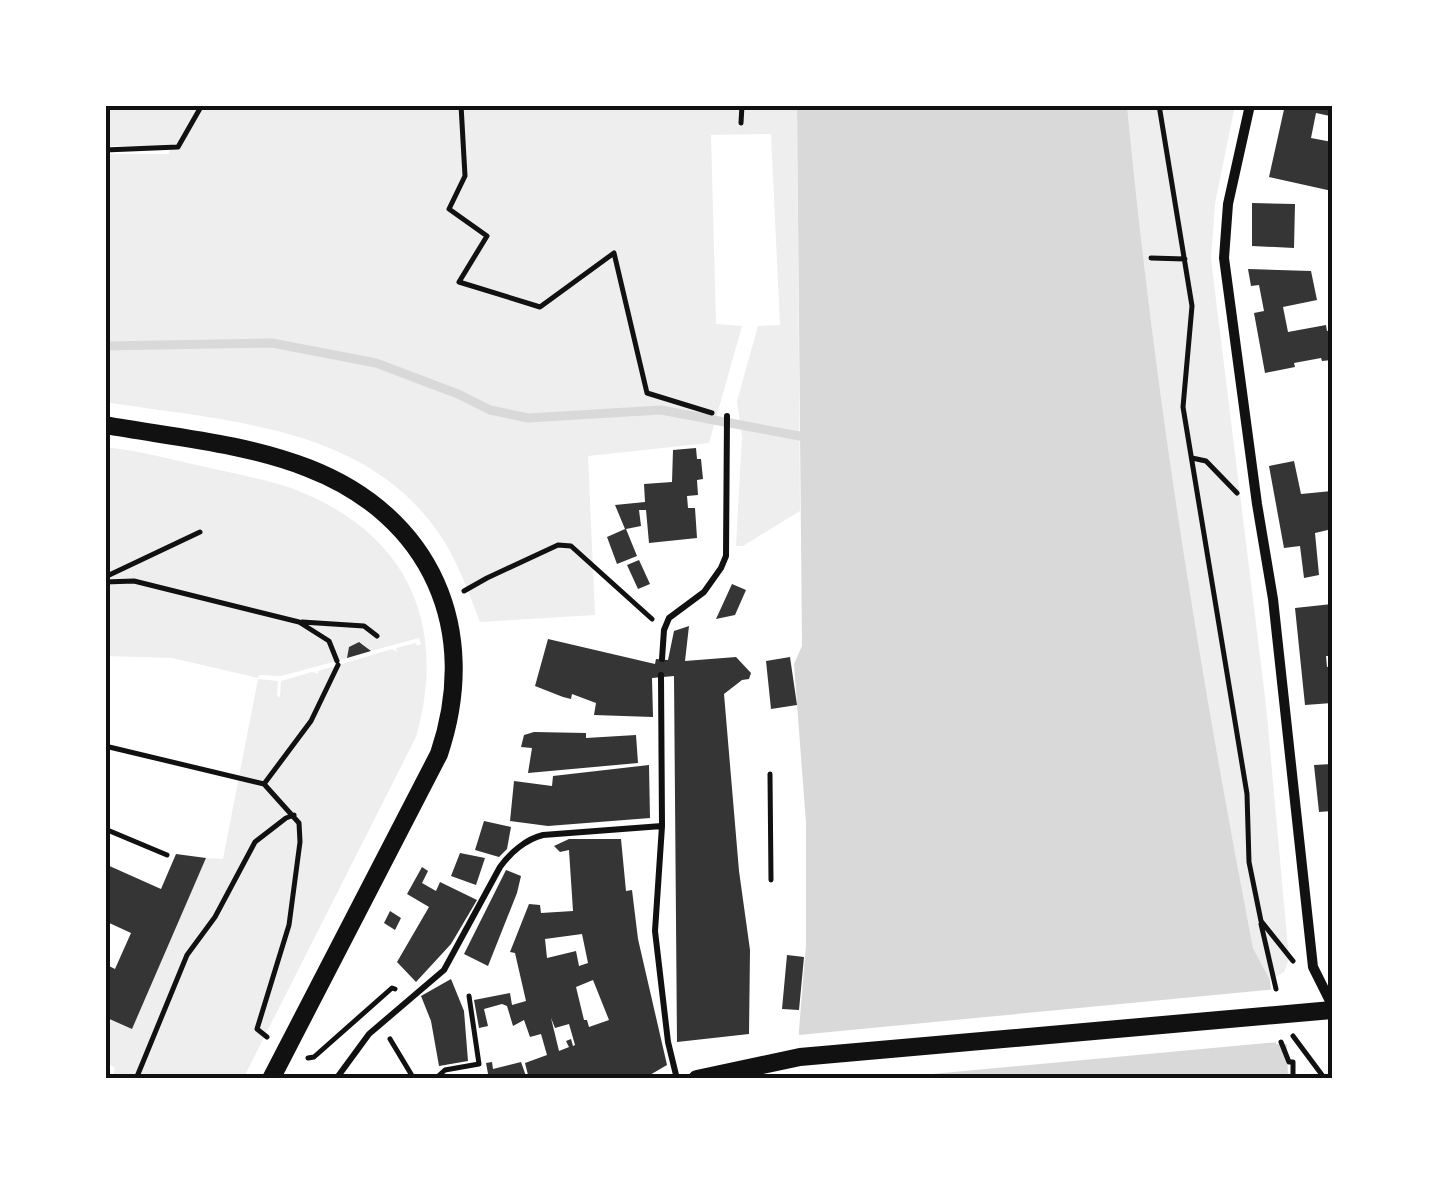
<svg xmlns="http://www.w3.org/2000/svg" width="1437" height="1184" viewBox="0 0 1437 1184" font-family="'Space Grotesk',sans-serif">
	<style>
		.green { fill: #eee }
		.water { fill: #d9d9d9 }
		.pier { fill: #fff }
		.lines { fill: none; stroke-linecap: round; stroke-linejoin: round }
		.stream { stroke: #d9d9d9; stroke-width: 9 }
		.building { fill: #353535; fill-rule: evenodd }
		.path { stroke: #111; stroke-width: 5 }
		.service { stroke: #111; stroke-width: 6 }
		.minor { stroke: #111; stroke-width: 10 }
		.secondary { stroke: #111; stroke-width: 18 }
		.neatline { fill: none; stroke: #111; stroke-width: 4 }
	</style>
	<rect width="100%" height="100%" fill="#fff"/>
	<path class="green" d="M105,105H797L800,511L743,546H736L742,437L737,401L758,326L780,325L771,134L711,135L716,324L742,326L709,443L588,456L595,615L480,622C468,591 457,559 438,532C363,424 222,421 105,402V154H169L170,146H105Z
		M1127,105H1235L1215,204L1211,259L1266,705L1289,959L1284,972L1270,980L1253,948C1199,668 1154,389 1127,105Z
		M105,447C140,451 175,460 210,468C236,474 265,479 291,488C405,530 449,621 416,737L243,1079H112L115,1068L105,1061V1022L107,1018L132,1028L206,858L223,859L258,679L278,681L277,696L280,697L281,681L312,672L318,674V671L392,649L397,652L396,648L416,643L417,646L421,644L419,638L371,651L359,642L349,647L348,658L281,676L259,675L258,678L172,658L105,656Z"/>
	<path class="water" d="M797,105H1127C1154,389 1199,668 1253,948L1270,980L1276,1044H1287L1288,1079H800L799,1030L806,944V823L794,664L802,646Z"/>
	<path class="pier" d="M1276,989L1281,1039L1288,1041L878,1079H800L799,1035Z"/>
	<g class="lines">
		<path class="stream" d="M105,346L272,343L376,363L458,394L490,410L528,418L661,410L810,438"/>
	</g>
	<path class="building" d="M1285,105H1332L1330,116L1316,113L1311,138L1332,142V191L1269,177Z
		M1252,203L1295,204L1294,248L1252,246Z
		M1248,269L1311,271L1317,300L1283,307L1288,332L1326,325L1327,331L1332,330V360L1322,361L1321,358L1294,363L1295,367L1265,373L1254,313L1264,311L1259,285L1251,286Z
		M696,448L697,459H701L703,479L697,480L698,495L687,496L688,508H695L697,538L649,543L646,510H639L641,526L626,529L637,556L617,564L607,537L625,529L615,505L645,502L644,484L672,482L673,450Z
		M1294,461L1301,494L1332,491V529L1315,533L1319,575L1304,578L1300,546L1284,548L1269,466Z
		M639,560L650,584L638,589L627,565Z
		M732,584L746,590L735,615L716,619Z
		M1332,604V656H1326L1327,667L1332,666V703L1305,705L1295,608Z
		M689,626L685,661L736,657L751,673L749,679L742,680L724,694L739,871L750,950L749,1034L677,1042L674,676L652,678L653,717L594,715L596,703L572,694L571,699L563,697L535,686L548,639L655,664L656,659L668,660L674,631Z
		M359,642L371,651L347,658L349,647Z
		M790,657L797,705L771,709L766,661Z
		M534,732L586,733V738L636,735L638,763L528,773L532,748L521,747L524,735Z
		M1332,764V811L1319,812L1314,765Z
		M649,765L650,818L548,826L510,821L514,781L552,786L553,776Z
		M484,821L511,827L507,849L499,857L475,850Z
		M569,839H621L626,891L632,890L638,939L667,1065L643,1079H529L525,1063L547,1055L541,1034L530,1037L524,1020L513,1026L507,1006L502,1004L484,1009L488,1026L479,1028L474,1000L510,993L512,1005L526,1001L515,953L510,952L529,904L540,905L541,913L573,911L569,850L560,852L554,846ZM582,934L588,963L579,966L576,951L547,958L545,939ZM593,980L609,1020L589,1027L587,1020H584L576,987ZM551,1018L555,1028L569,1024L575,1045L573,1046L571,1039L566,1041L569,1047L559,1051Z
		M460,853L485,858L476,885L451,876Z
		M176,854L206,858L132,1029L105,1017V964L115,969L131,933L105,921V864L161,889Z
		M422,867L428,871L422,883L436,891L440,882L477,900L451,944L416,982L397,962L429,907L407,894Z
		M506,870L521,876L517,893L488,966L464,954Z
		M390,911L401,918L395,930L384,923Z
		M787,955L804,957L799,1010L782,1009Z
		M451,979L464,1011L468,1061L439,1066L431,1021L421,996Z
		M492,1062L493,1069L521,1062L527,1079H489L486,1063Z"/>
	<g class="lines">
		<path class="path" d="M461,105L465,176L449,209L487,236L459,282L540,307L614,253L647,393L712,413
			M1159,105L1192,306L1183,407L1247,794L1249,862L1261,921L1293,961
			M741,123L742,105
			M105,150L178,147L202,105
			M1151,258L1185,259
			M1192,458L1206,461L1237,493
			M105,577L200,532
			M105,582L134,581L299,622L329,641L337,661
			M464,591L487,578L558,545L571,546L652,619
			M302,622L364,626L377,636
			M105,746L264,784L299,823L300,842L289,925L257,1029L267,1037
			M770,774L771,880
			M264,784L311,721L338,665
			M105,829L167,855
			M1261,924L1276,989
			M1293,1036L1325,1079
			M390,1039L414,1079
			M1281,1042L1289,1062H1293V1079
			M308,1058L314,1057L392,988L395,989
			M136,1079L187,955L215,917L255,842L286,818L294,815
			M435,1079L445,1070L479,1064L469,996"/>
		<path class="service" d="M662,659L664,630L669,618L704,592L721,568L726,556L727,416
			M661,675L662,826L655,931L668,1042L677,1079
			M336,1079L369,1034L444,970L500,867C510,853 526,839 543,835L662,826"/>
		<path class="minor" d="M1250,105L1228,204L1224,258L1257,504L1273,599L1313,967L1332,1005"/>
		<path class="secondary" d="M105,425C172,437 244,443 308,468C432,516 481,630 439,754L271,1079
			M697,1079L800,1057L1332,1010"/>
	</g>
	<rect width="1437" height="1184" fill="none" stroke="#ffffff" stroke-width="215"/>
	<rect x="108" y="108" width="1222" height="968" class="neatline"/>
</svg>
